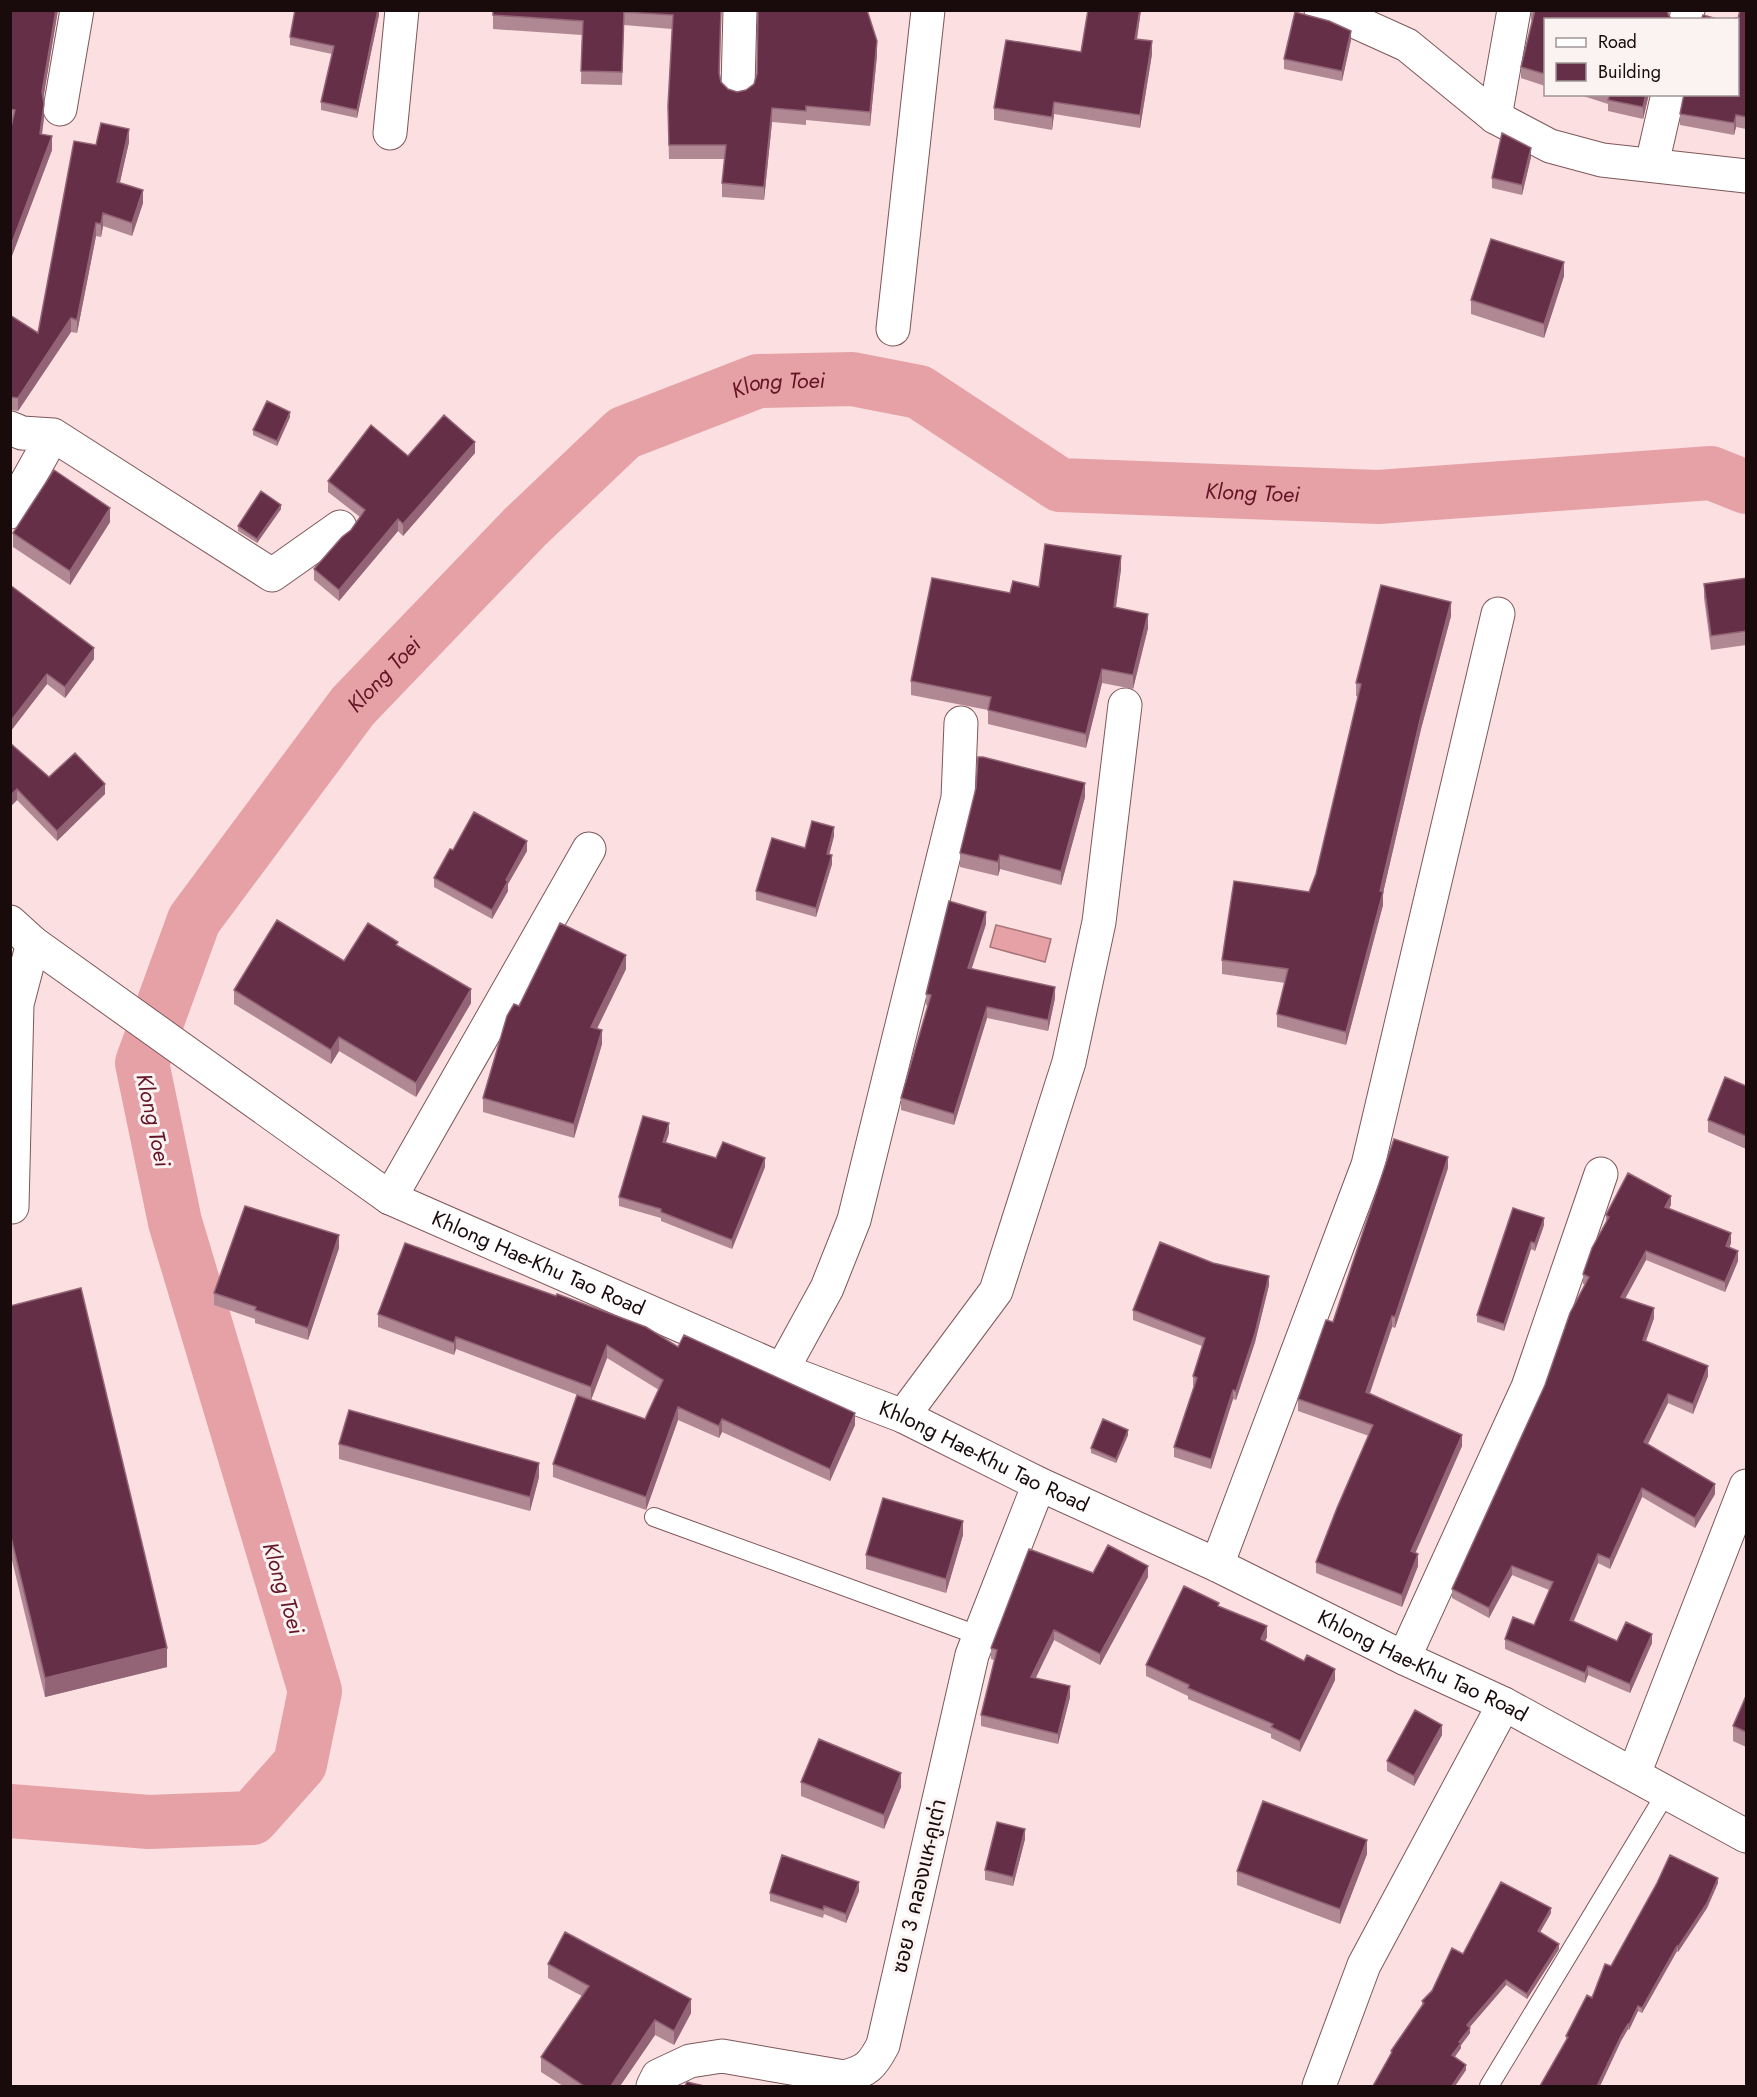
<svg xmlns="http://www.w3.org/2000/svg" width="1757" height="2097" viewBox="0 0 1757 2097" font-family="Jost,'Noto Sans Thai',sans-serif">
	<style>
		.water { fill: #e5a1a6; stroke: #a87478; stroke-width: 1.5 }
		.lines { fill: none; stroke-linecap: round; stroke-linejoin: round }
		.river { stroke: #e5a1a6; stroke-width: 54 }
		.service-casing { stroke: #7e575a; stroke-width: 20 }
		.minor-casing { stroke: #7e575a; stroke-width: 35 }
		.tertiary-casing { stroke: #7e575a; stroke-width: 35 }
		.service { stroke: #fff; stroke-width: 18 }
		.minor { stroke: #fff; stroke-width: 33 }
		.tertiary { stroke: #fff; stroke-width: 33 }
		.wall { fill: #b08894 }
		.shaded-wall { fill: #926475 }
		.building { fill: #653047; stroke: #926475; stroke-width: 1.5 }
		.labels { text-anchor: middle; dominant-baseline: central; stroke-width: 6; stroke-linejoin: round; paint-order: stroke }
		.street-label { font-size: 21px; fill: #190a0c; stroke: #fbf2f2 }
		.water-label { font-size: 22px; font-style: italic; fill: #641425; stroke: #fbf2f2 }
	</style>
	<rect width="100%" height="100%" fill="#fbdfe1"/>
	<path class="water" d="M996,925L1051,939L1045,962L990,947Z"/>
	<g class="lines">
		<path class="river" id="s1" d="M10,1811L149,1822L252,1818L300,1764L315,1691L175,1222L142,1063L194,920L353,706L525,527L624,433L758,381L852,379L919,392L1060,485L1378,497L1711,473L1746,487"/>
		<g class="service-casing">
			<path id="service" d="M654,1517L980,1636
				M1489,2086L1666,1793"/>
		</g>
		<g class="minor-casing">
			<path id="minor" d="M1686,20L1688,10
				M738,87L740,10
				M60,109L77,10
				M1495,117L1514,10
				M390,133L402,10
				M1652,164L1668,94
				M893,329L928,10
				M10,428L22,433L53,435
				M10,512L53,435L272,575L340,527
				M390,1198L589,849
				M12,1207L17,1004L33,943
				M782,1370L827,1288L854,1220L958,798L961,723
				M903,1416L996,1291L1069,1062L1099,922L1125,705
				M1217,1565L1368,1165L1498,614
				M1404,1658L1528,1387L1601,1174
				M1634,1774L1746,1486
				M653,2086L658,2076L690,2061L722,2056L844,2077C867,2071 872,2066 883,2045L972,1655L1039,1484
				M1319,2086L1364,1965L1504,1704"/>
		</g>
		<g class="tertiary-casing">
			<g id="tertiary">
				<path d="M1321,10L1334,12L1407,45L1495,117L1550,146L1602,160L1746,176"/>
				<path id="s2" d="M10,922L33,943L390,1198L782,1370L903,1416L1039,1484L1217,1565L1404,1658L1504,1704L1746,1836"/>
			</g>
		</g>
		<use href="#service" class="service"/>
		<use href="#minor" class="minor"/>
		<use href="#tertiary" class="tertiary"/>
	</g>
	<path class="wall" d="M10,10H58L43,99L44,118L42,134L52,150L10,261V131L12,123H10Z
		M379,10V15L357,118L321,110V102L332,54L290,45V37L341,11Z
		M493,10H721L720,74L721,82L728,89L737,92L877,55L870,126L806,120V125L772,122L764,200L722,197V183L725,159H669L668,120L672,29L624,25L622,85L581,84L582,35L493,29Z
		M1088,10H1141L1137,39L1152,54L1140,128L1054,114L1052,130L994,120V108L1081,52Z
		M1531,10H1669L1545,20V86L1521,78V67L1533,21L1531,20Z
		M1746,10V129L1736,127L1734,135L1680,125V114L1738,19Z
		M1351,40L1342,81L1284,69V59Z
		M1577,94H1649L1643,119L1608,111V104Z
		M129,142L120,182L143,203L132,236L103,226L101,237L96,236L77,333L71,332L18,411L10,410V315L38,333L96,145Z
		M1531,157L1522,195L1492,188V178Z
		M1564,276L1544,338L1471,314V300Z
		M290,417L277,446L253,435V430Z
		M475,453L403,536L398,531L339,601L314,580V569L351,530L360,517L328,492V481L408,456Z
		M281,509L257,543L238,531V526Z
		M110,522L70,585L13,547V533Z
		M1121,569L1116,607L1148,628L1133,689L1102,683L1086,748L988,724V710L911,695V681L1010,593Z
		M1746,578V645L1711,650L1704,598V584Z
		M10,585L94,659L65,698L47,684L10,732Z
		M1451,616L1421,729L1383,893V905L1346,1045L1277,1027V1014L1285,983L1222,974V960L1309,892L1316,874L1358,697L1356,696V683Z
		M10,743L49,777L105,794L57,841L17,800L10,807Z
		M976,788L1085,797L1061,885L1000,869L998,876L960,867V853Z
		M834,836L829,855L832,864L816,917L756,900V891L805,848Z
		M453,850L527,851L508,884V891L492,919L434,887V878Z
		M986,924L972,968L1055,998L1048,1031L987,1018L954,1125L901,1110V1098L928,1006L926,1005V994Z
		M398,946L471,1003L416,1097L339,1051L331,1064L234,1004V990Z
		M626,969L597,1028L602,1044L574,1138L483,1112V1098L519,1006Z
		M1746,1085V1149L1708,1132V1120Z
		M669,1133L666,1142L716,1158L765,1167L732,1249L661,1221V1218L619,1206V1197Z
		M1448,1168L1395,1328L1392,1327L1370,1393L1462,1446L1415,1553L1418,1566L1402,1607L1316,1573V1562L1369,1436L1298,1411V1399L1333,1322Z
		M1671,1205L1669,1208L1731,1243L1729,1248L1738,1261L1725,1292L1646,1260L1625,1299L1654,1318L1646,1341L1708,1376L1693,1414L1668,1403L1647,1444L1715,1494L1695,1528L1642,1497L1610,1569L1598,1563L1574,1621L1617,1641L1652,1643L1630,1693L1588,1675L1585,1683L1505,1649V1639L1534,1625L1549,1590L1512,1575L1489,1618L1452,1598V1589L1545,1385L1585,1285L1583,1284V1274L1606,1223V1215Z
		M1544,1225L1535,1251L1531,1249L1504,1331L1477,1322V1315Z
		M339,1248L308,1340L255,1323V1319L214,1305V1293Z
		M1269,1285L1255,1342L1236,1400L1233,1399L1211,1469L1174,1457V1447L1194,1386H1193V1376L1202,1346L1133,1320V1310Z
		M10,1306L167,1667L45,1697L10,1552Z
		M378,1314L678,1347L855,1425L830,1481L722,1432L719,1438L678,1420L646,1510L553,1477V1464L645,1419L659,1390L607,1358L591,1400L456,1349L454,1355L378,1327Z
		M1128,1435L1116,1463L1091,1453V1448Z
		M339,1444L539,1477L530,1511L339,1459Z
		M963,1535L946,1593L866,1569V1555Z
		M1093,1573L1148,1577L1100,1665L1054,1640L1035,1678L1070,1697L1058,1744L981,1726V1715L994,1660L991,1659V1648Z
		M1219,1606L1267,1637L1265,1641L1335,1680L1300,1752L1271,1738V1734L1188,1699V1696L1146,1676V1665Z
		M1746,1696V1747L1733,1741V1726Z
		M1442,1735L1414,1786L1387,1771V1761Z
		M801,1782L901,1787L884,1829L801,1796Z
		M1025,1839L1013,1886L985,1880V1870Z
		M1367,1854L1340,1924L1237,1885V1871Z
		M1718,1883L1707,1908L1688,1937L1678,1952L1677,1951L1642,2013L1638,2011L1629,2030L1628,2029L1621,2041L1600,2086L1566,2040V2036L1611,1966Z
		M859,1891L846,1923L824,1914L823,1918L770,1901V1893Z
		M1551,1913L1540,1932L1559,1949L1527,1999L1506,1985L1470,2027V2033L1461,2045V2048L1455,2057L1466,2070L1455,2086H1373L1391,2055V2051L1422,2006V2001L1463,1954Z
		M548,1964L691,2013L674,2045L655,2035L620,2086H563L541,2072V2057L582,1996L548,1978Z"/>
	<path class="shaded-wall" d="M56,10H58L42,106V92Z
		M378,10H379V15L357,118V110Z
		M1140,10H1141L1135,51V39Z
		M1351,31V40L1342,81V71Z
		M877,41V55L870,126V112Z
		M1152,41V54L1140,128V115Z
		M1646,94H1649L1643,119V107Z
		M1054,102V114L1052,130V117Z
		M44,104V118L40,147V134Z
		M772,108V122L764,200V187Z
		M1736,115V127L1734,135V123Z
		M129,129V142L117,195V182Z
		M52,136V150L10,261V248Z
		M1531,148V157L1522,195V185Z
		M143,190V203L132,236V223Z
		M103,213V226L101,237V224Z
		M96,223V236L77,333V320Z
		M1564,262V276L1544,338V324Z
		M71,318V332L18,411V398Z
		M290,412V417L277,446V441Z
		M475,442V453L403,536V524Z
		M281,505V509L257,543V539Z
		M110,508V522L70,585V571Z
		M398,519V531L339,601V590Z
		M1121,556V569L1114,620V607Z
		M1451,602V616L1421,729L1383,893V905L1346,1045V1032L1380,891L1421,716Z
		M1148,614V628L1133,689V675Z
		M94,648V659L65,698V687Z
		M1102,669V683L1086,748V734Z
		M47,674V684L10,732V722Z
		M1085,783V797L1061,885V871Z
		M105,784V794L57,841V831Z
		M17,789V800L10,807V796Z
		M834,827V836L827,863V854Z
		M527,841V851L508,884V891L492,919V910L506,880Z
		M832,855V864L816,917V908Z
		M1000,855V869L998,876V862Z
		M986,912V924L968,979V968Z
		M626,955V969L591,1041V1027Z
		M1055,987V998L1048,1031V1020Z
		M471,989V1003L416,1097V1083Z
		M987,1007V1018L954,1125V1114Z
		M602,1030V1044L574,1138V1124Z
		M339,1037V1051L331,1064V1050Z
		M669,1123V1133L663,1151V1142Z
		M1448,1157V1168L1395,1328V1317Z
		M765,1158V1167L732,1249V1240Z
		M1671,1196V1205L1665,1216V1207Z
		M1544,1218V1225L1535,1251V1243Z
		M1731,1233V1243L1726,1256V1246Z
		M339,1235V1248L308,1340V1328Z
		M1531,1242V1249L1504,1331V1324Z
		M1646,1251V1260L1621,1306V1297Z
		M1738,1251V1261L1725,1292V1282Z
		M1269,1276V1285L1255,1342L1236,1400V1391Z
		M1654,1308V1318L1643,1349V1340Z
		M1392,1316V1327L1366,1404V1392Z
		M456,1337V1349L454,1355V1343Z
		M607,1345V1358L591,1400V1387Z
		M1708,1366V1376L1693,1414V1404Z
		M1233,1390V1399L1211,1469V1459Z
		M1668,1394V1403L1644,1452V1442Z
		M678,1407V1420L646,1510V1497Z
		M855,1413V1425L830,1481V1469Z
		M722,1419V1432L719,1438V1426Z
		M1128,1430V1435L1116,1463V1459Z
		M1462,1435V1446L1411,1563V1551Z
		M539,1463V1477L530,1511V1497Z
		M1715,1484V1494L1695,1528V1518Z
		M1642,1488V1497L1610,1569V1559Z
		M963,1521V1535L946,1593V1579Z
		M1418,1554V1566L1402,1607V1595Z
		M1598,1554V1563L1570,1629V1620Z
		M1148,1566V1577L1100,1665V1654Z
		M1512,1566V1575L1489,1618V1608Z
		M1267,1626V1637L1261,1651V1639Z
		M1054,1630V1640L1031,1688V1677Z
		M1652,1634V1643L1630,1693V1684Z
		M167,1648V1667L45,1697V1678Z
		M1588,1666V1675L1585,1683V1673Z
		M1335,1669V1680L1300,1752V1741Z
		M1070,1686V1697L1058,1744V1734Z
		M1442,1725V1735L1414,1786V1776Z
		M901,1773V1787L884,1829V1815Z
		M1025,1829V1839L1013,1886V1877Z
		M1367,1840V1854L1340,1924V1909Z
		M1718,1878V1883L1707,1908L1678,1952V1947Z
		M859,1882V1891L846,1923V1914Z
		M1551,1908V1913L1538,1936V1931Z
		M1559,1944V1949L1527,1999V1994Z
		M1677,1946V1951L1642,2013V2008Z
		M1506,1980V1985L1467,2030V2025Z
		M691,1999V2013L674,2045V2031Z
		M1638,2006V2011L1629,2030V2025Z
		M655,2020V2035L620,2086H611Z
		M1628,2024V2029L1621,2041L1600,2086H1597L1621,2036Z
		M1470,2028V2033L1461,2045V2048L1452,2060V2055L1459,2042Z
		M1466,2065V2070L1455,2086H1452Z"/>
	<path class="building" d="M10,10H56L42,92L44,104L40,134L52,136L10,248V131L15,110L10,109Z
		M295,10H378L357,110L321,102L334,46L290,37Z
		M493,10H721L719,73L721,82L728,89L737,92L746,90L754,84L757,74L758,10H867L877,41L870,112L806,106V111L772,108L764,187L722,183L726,145H669L668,106L673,15L624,12L622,72L581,71L583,21L493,15Z
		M1088,10H1140L1135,39L1152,41L1140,115L1054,102L1052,117L994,108L1006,40L1081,52Z
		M1535,10H1668V14L1672,20H1545V74L1521,67Z
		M1740,10H1746V117L1736,115L1734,123L1680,114L1684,94H1737V20H1735L1736,18L1738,19Z
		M1295,12L1329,21L1351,31L1342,71L1284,59Z
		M1703,15L1721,20H1701Z
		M1610,94H1646L1643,107L1608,100Z
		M101,123L129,129L117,182L143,190L132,223L103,213L101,224L96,223L77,320L71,318L18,398L10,397V315L38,333L74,141L96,145Z
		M1502,133L1531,148L1522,185L1492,178Z
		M1491,239L1564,262L1544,324L1471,300Z
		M267,401L290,412L277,441L253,430Z
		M444,415L475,442L403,524L398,519L339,590L314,569L342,537L351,530L365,510L328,481L371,425L408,456Z
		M54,470L110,508L70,571L13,533Z
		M261,491L281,505L257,539L238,526Z
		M1045,544L1121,556L1114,607L1148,614L1133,675L1102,669L1086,734L988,710L991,697L911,681L932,578L1010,593L1013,581L1039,587Z
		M1746,578V631L1711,636L1704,584Z
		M10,585L94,648L65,687L47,674L10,722Z
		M1381,585L1451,602L1421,716L1380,891L1383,892L1346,1032L1277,1014L1288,969L1222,960L1234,881L1309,892L1316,874L1361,684L1356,683Z
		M10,743L49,777L75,753L105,784L57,831L17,789L10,796Z
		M978,757H983L1085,783L1061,871L1000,855L998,862L960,853L976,788Z
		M474,812L527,841L506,880L508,881L492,910L434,878L450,849L453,850Z
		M812,821L834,827L827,854L832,855L816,908L756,891L772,838L805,848Z
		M949,901L986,912L968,968L1055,987L1048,1020L987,1007L954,1114L901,1098L931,995L926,994Z
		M277,920L344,961L368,923L398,942L396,945L471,989L416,1083L339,1037L331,1050L234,990Z
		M560,923L626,955L591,1027L602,1030L574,1124L483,1098L507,1016L514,1004L519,1006Z
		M1725,1077L1746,1086V1085V1136L1708,1120Z
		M643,1116L669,1123L663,1142L716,1158L723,1142L765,1158L732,1240L661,1212V1209L619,1197Z
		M1394,1139L1448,1157L1395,1317L1392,1316L1366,1392L1462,1435L1411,1551L1418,1554L1402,1595L1316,1562L1337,1508L1373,1425L1298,1399L1326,1320L1333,1322Z
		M1628,1173L1671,1196L1665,1207L1731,1233L1726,1246L1738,1251L1725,1282L1646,1251L1621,1297L1654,1308L1643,1340L1708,1366L1693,1404L1668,1394L1644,1442L1715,1484L1695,1518L1642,1488L1610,1559L1598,1554L1570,1620L1617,1641L1626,1622L1652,1634L1630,1684L1588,1666L1585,1673L1505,1639L1513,1617L1534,1625L1553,1582L1512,1566L1489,1608L1452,1589L1545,1385L1570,1313L1589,1277L1583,1274L1592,1248L1609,1217L1606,1215Z
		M245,1206L339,1235L308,1328L255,1310L256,1307L214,1293Z
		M1513,1208L1544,1218L1535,1243L1531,1242L1504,1324L1477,1315Z
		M1160,1242L1213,1263L1269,1276L1255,1333L1236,1391L1233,1390L1211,1459L1174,1447L1197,1378L1193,1376L1205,1338L1133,1310Z
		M405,1243L556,1296L557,1294L646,1327L678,1347L684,1335L855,1413L830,1469L722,1419L719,1426L678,1407L646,1497L553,1464L577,1395L645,1419L663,1380L607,1345L591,1387L456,1337L454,1343L378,1314Z
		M81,1288L167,1648L45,1678L10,1533V1306Z
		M349,1410L539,1463L530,1497L339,1444Z
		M1103,1419L1128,1430L1116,1459L1091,1448Z
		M883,1498L963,1521L946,1579L866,1555Z
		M1108,1545L1148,1566L1100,1654L1054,1630L1031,1677L1070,1686L1058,1734L981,1715L997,1650L991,1648L1029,1549L1093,1573Z
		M1184,1586L1219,1603L1218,1606L1267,1626L1261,1639L1304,1661L1307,1655L1335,1669L1300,1741L1271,1727L1273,1724L1188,1688L1189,1685L1146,1665Z
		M1746,1696V1732L1733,1726Z
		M1415,1710L1442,1725L1414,1776L1387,1761Z
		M819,1739L901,1773L884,1815L801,1782Z
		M1263,1801L1367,1840L1340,1909L1237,1871Z
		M997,1822L1025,1829L1013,1877L985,1870Z
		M782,1855L859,1882L846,1914L824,1906L823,1910L770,1893Z
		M1670,1855L1718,1878L1707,1903L1688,1932L1678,1947L1677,1946L1642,2008L1638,2006L1629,2025L1628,2024L1621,2036L1597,2086H1540L1568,2037L1566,2036L1587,1995L1592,1998L1605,1964L1611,1966L1657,1883Z
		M1501,1882L1551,1908L1538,1931L1559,1944L1527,1994L1506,1980L1467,2025L1470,2028L1459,2042L1461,2043L1452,2055L1466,2065L1452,2086H1373L1392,2052L1391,2051L1424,2003L1422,2001L1432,1991L1452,1948L1463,1954Z
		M565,1932L691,1999L674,2031L655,2020L611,2086H584L541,2057L589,1986L548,1964Z
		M687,2082L704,2086H685Z"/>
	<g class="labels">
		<g class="street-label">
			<text stroke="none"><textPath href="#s2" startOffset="632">Khlong Hae-Khu Tao Road</textPath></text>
			<text stroke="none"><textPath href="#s2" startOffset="1118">Khlong Hae-Khu Tao Road</textPath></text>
			<text stroke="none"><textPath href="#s2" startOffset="1604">Khlong Hae-Khu Tao Road</textPath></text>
			<text transform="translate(919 1886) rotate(-77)">ซอย 3 คลองแห-คูเต่า</text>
		</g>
		<g class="water-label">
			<text stroke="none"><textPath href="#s1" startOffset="2008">Klong Toei</textPath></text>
			<text stroke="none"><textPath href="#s1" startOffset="2512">Klong Toei</textPath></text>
			<text stroke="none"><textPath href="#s1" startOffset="1504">Klong Toei</textPath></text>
			<text transform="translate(154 1120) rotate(78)">Klong Toei</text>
			<text transform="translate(284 1588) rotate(73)">Klong Toei</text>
		</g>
	</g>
	<rect width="1757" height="2097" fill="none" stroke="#190a0c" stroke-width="24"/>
	<rect x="1544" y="18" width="195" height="78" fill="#fbf2f2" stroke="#a19596" stroke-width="1.5"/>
	<rect x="1556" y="38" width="30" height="9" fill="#ffffff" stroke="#a19596" stroke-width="1.5"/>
	<text x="1598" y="48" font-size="18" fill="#190a0c">Road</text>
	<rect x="1556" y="63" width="30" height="18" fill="#653047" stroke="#a19596" stroke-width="1.5"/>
	<text x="1598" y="78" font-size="18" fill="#190a0c">Building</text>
</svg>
